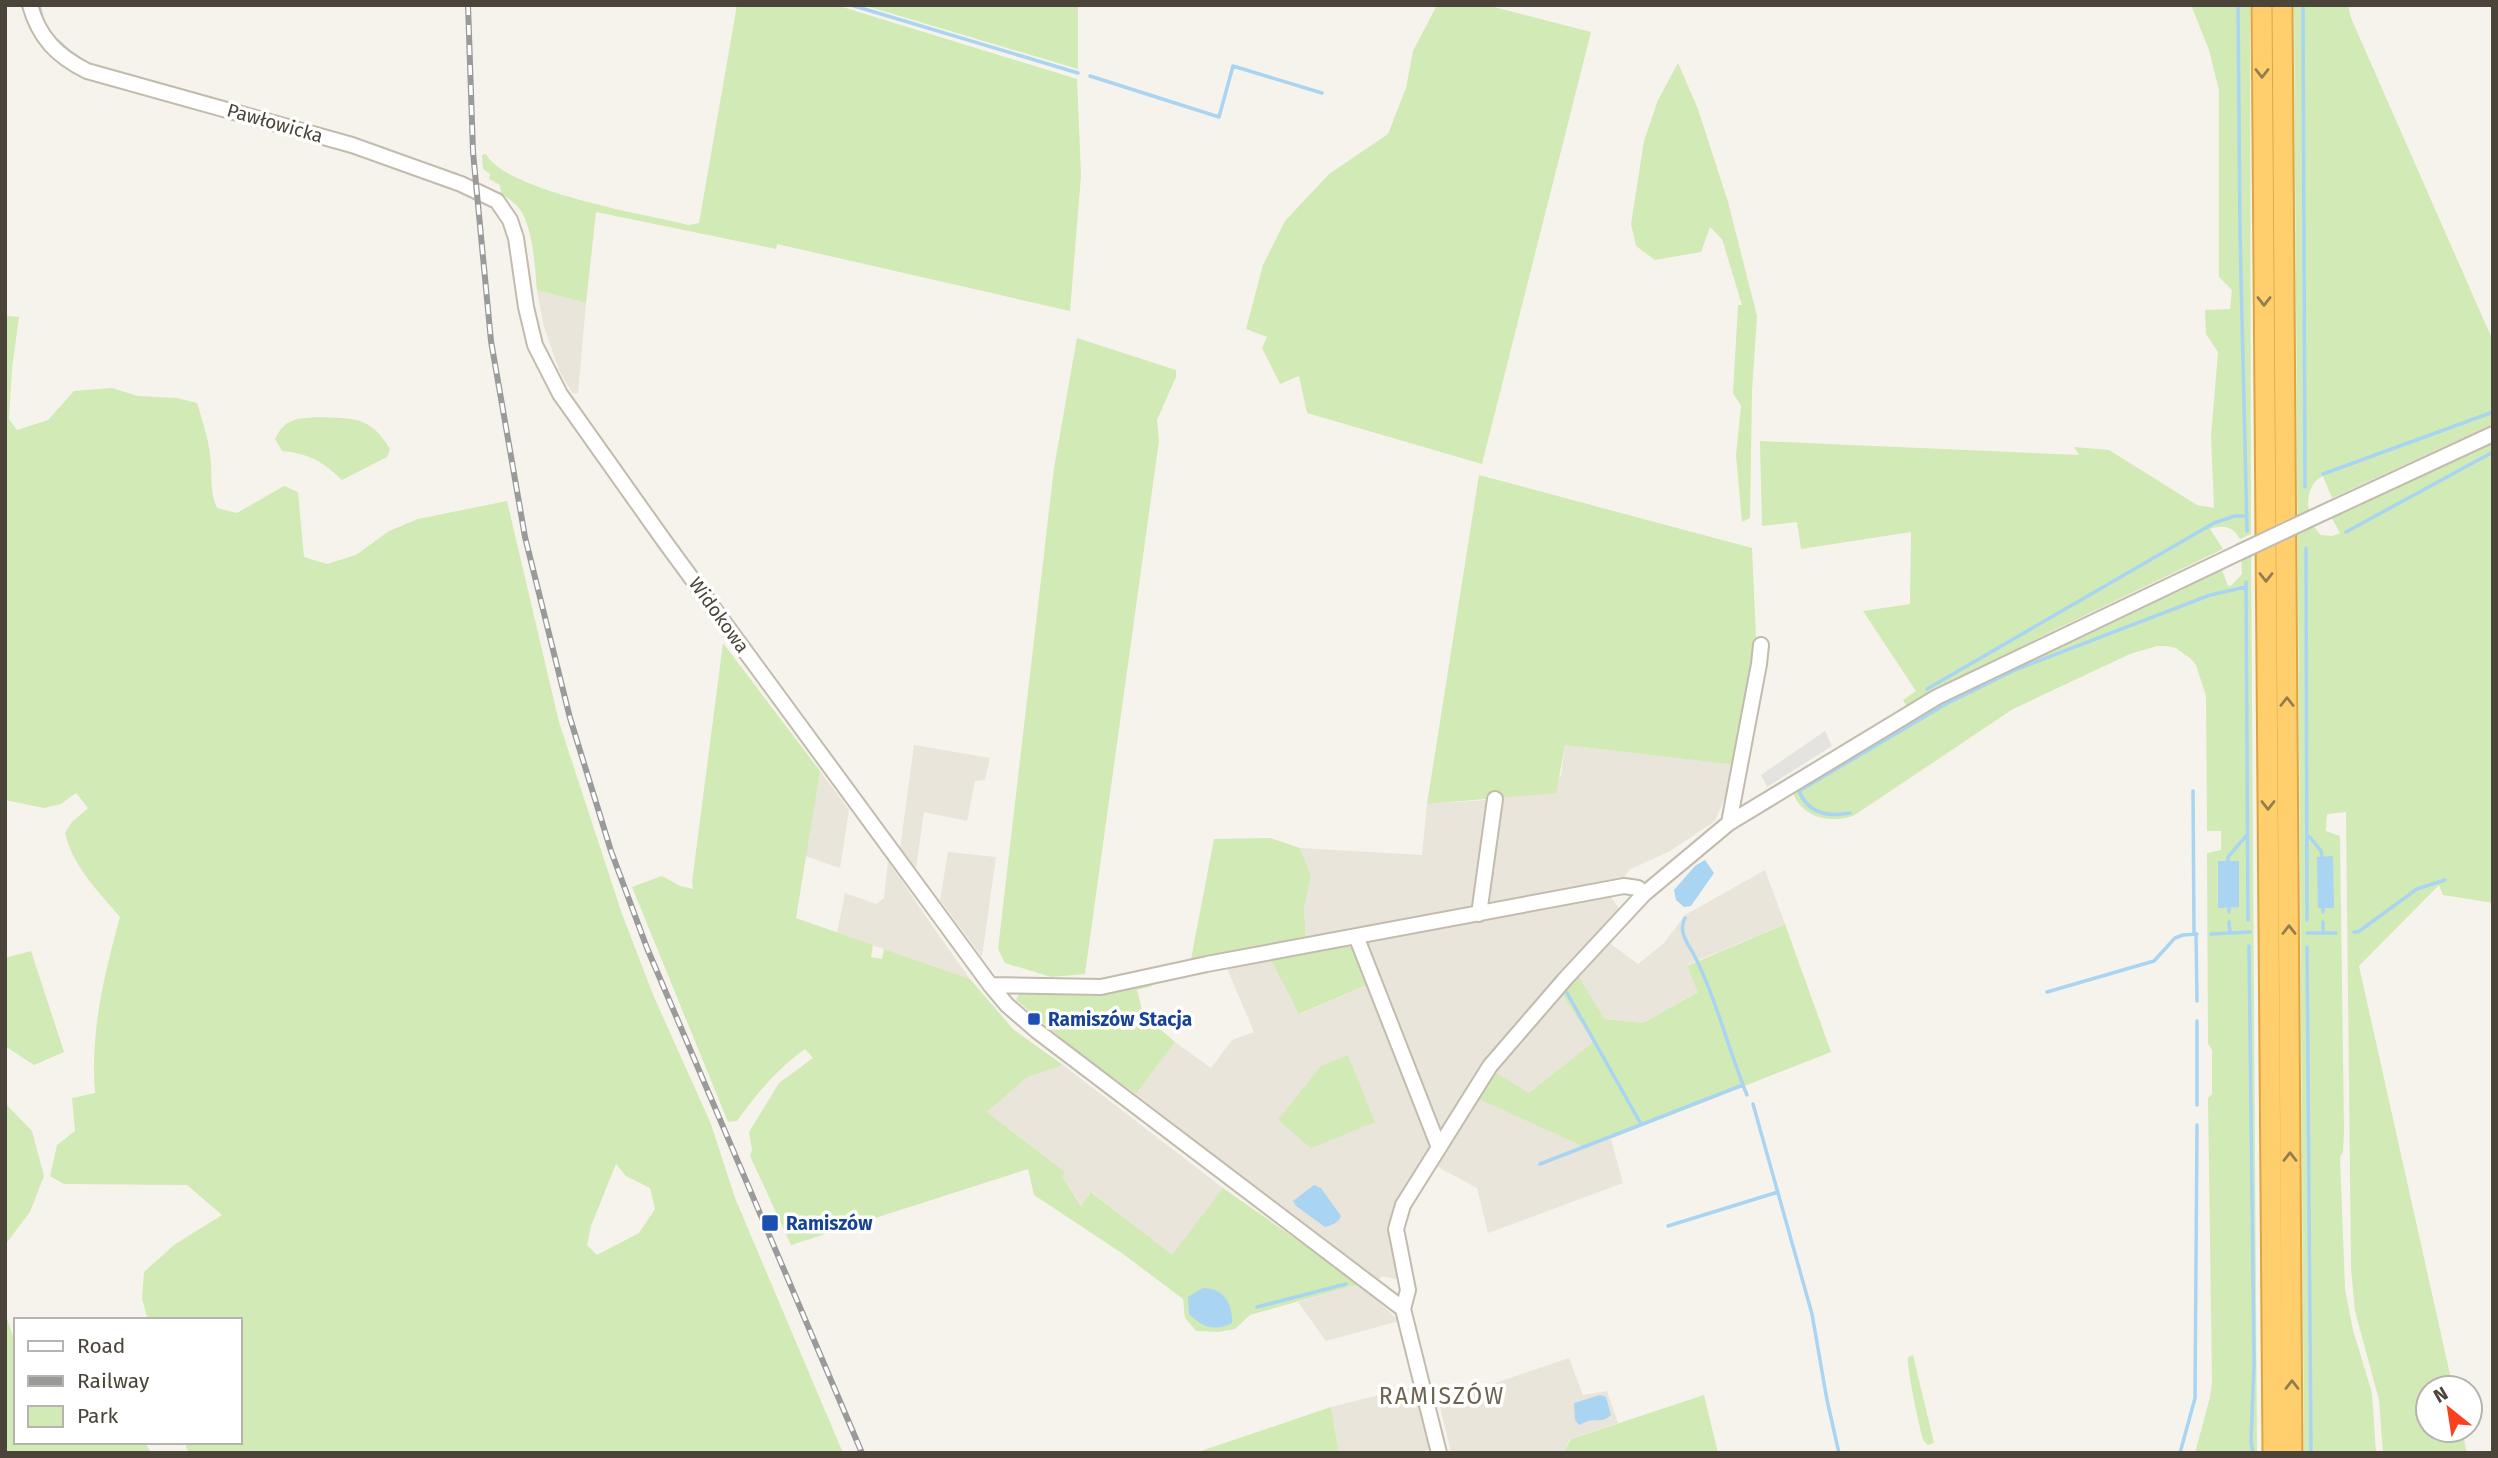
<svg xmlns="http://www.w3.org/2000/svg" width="2498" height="1458" viewBox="0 0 2498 1458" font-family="'Fira Sans',sans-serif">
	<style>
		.residential { fill: #eae5da }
		.green { fill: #d2eab5; fill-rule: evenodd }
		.parking { fill: #e5e3e0 }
		.water { fill: #a9d4f2 }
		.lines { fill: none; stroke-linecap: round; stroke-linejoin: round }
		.stream { stroke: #a9d4f2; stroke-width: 3.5 }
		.minor-casing { stroke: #c2bbae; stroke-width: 18 }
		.highway-casing { stroke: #e0a43c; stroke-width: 23 }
		.minor { stroke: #fff; stroke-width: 14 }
		.highway { stroke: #ffcf6e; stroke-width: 19 }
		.rail-casing { stroke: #9a9a9a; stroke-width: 6 }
		.rail { stroke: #fff; stroke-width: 3.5; stroke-dasharray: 10; stroke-linecap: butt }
		.minor-bridge-casing { stroke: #c2bbae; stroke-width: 18; stroke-linecap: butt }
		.minor-bridge { stroke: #fff; stroke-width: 14 }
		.oneway { stroke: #937c4e }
		.transit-dot { fill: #1a4fb4; stroke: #fff; stroke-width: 2.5 }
		.labels { text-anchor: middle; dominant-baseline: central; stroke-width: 7; stroke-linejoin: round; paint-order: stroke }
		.street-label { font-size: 19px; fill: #4b4439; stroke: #fff }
		.transit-label { font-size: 19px; font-weight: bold; fill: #164399; stroke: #fff; text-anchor: start }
		.quarter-label { font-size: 23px; letter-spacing: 2px; fill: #6e6250; stroke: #fff }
	</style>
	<rect width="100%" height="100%" fill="#f6f3ec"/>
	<path class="residential" d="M537,290L586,303L578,393H572L559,370L544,327Z
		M914,745L990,758L985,780L975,781L967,821L924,812L916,868L900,849Z
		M1565,745L1739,765L1715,821L1670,851L1629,870L1610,896L1619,908L1608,942L1638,964L1664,943L1685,915L1765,870L1785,924L1687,965L1699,991L1643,1023L1605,1019L1578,977L1560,991L1593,1042L1528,1094L1587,1148L1611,1139L1623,1183L1488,1233L1477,1188L1434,1165L1418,1186L1400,1228L1411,1275L1395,1279L1382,1276L1376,1283L1136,1094L1175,1042L1211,1068L1232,1040L1254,1032L1225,964L1270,958L1300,1014L1377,981L1362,940H1306L1304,910L1311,876L1300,848L1422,855L1427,804L1487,800L1561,776Z
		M820,771L849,810L840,868L805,856Z
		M948,852L996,857L982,957L940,900Z
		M888,861L938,934L970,979L837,933L845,893L876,904L884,898Z
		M1063,1065L1223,1188L1172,1256L1092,1192L1082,1206L1062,1176L1065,1172L987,1112L1027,1076Z
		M1360,1284L1399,1321L1326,1341L1298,1302Z
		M1569,1358L1583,1395L1607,1391L1618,1423L1570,1439L1563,1453H1451L1439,1402Z
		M1416,1386L1432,1449L1413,1453H1339L1331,1407Z"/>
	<path class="green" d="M737,5H836L1077,79L1081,176L1070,311L777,244L776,249L596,212L586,303L537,290C535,268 533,226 519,208C514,202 507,198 501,193L500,185L489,179L490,174L483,169L482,155L486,154C505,191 647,215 689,225L699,223Z
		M863,5H1078V69Z
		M1437,5H1486L1591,32L1482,464L1307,413L1299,376L1280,384L1262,348L1267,337L1246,329L1263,265L1285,221L1329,174L1388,134L1406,88L1413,51Z
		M2191,5H2250L2251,534L2240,539C2234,527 2223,524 2210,529L2223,549L2040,637L1907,707L1903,700L1916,691L1863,611L1910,604L1911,532L1801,549L1797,522L1762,526L1760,441L2079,455L2074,447L2109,450L2197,505L2214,508L2211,437L2218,352L2206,334L2205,310L2230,309L2232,290L2219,277V90L2209,50Z
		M2294,5H2348L2351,18L2493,341V424L2332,498L2323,476C2302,485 2305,522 2321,535L2332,536L2340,533L2330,515L2493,440V903L2443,895L2439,885L2359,966L2453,1388H2428V1430H2462L2467,1453H2383L2379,1400L2355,1311L2351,1268L2346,812L2327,814L2326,831L2340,836L2344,1130L2343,1152L2340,1157L2345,1289L2353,1330L2372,1393L2376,1453H2304Z
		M1678,63L1698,109L1728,202L1757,316L1752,391L1750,518L1742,522L1736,455L1741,406L1733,393L1738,305H1742L1722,239L1710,227L1701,252L1655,260L1636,246L1631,224L1644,141L1658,100Z
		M5,316L19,317L12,368L9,419L17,430L48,420L74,391L112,388L138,396L177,398L197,403C203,423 210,443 211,464C212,480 210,492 217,508L237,513L284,486L298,492L304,557L327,564L356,555L389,531L418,519L507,501L559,722L622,914L654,997L711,1124L735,1198L843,1453H190L186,1448L187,1442H240V1320H148L142,1299L144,1272L174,1245L222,1215L187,1185L64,1184L50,1176L57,1145L75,1131L72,1098L95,1093C90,1033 104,975 120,917C98,891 73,867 65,833L72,822L88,808L76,793L61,804L44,808L5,800ZM616,1164L626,1176L650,1188L655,1209L639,1233L597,1255L587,1245L591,1226Z
		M1077,338L1176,370V377L1157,420L1159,441L1085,974L1051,977L1005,963L998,949L1054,468Z
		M317,417C353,419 370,415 390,449L387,457L342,480C322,461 310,454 282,451L275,439C286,418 295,419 317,417Z
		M1479,475L1752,548L1757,660L1737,765L1565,745L1556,793L1427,804Z
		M2251,553L2257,1453H2195L2210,1397L2212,1382L2208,1098L2212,1094V1050L2208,1044L2207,853L2221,850V831H2207L2206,696L2196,665L2191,659L2176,648L2166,646H2157L2130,654L2013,709L1853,816C1829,824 1800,817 1792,790L1919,713L2221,567L2228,586L2232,585L2242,574L2241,558Z
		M723,643L820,771L796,918L873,945L871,957L882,959L884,949L970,979L1013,1029L1063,1065L1027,1077L987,1112L1065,1172L1062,1176L1081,1206L1091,1192L1172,1255L1223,1188L1360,1284L1250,1315L1235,1329L1218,1332L1196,1331L1185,1318L1183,1299L1123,1254L1034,1195L1028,1169L791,1245L750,1156L752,1150L749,1132L779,1083L813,1058L805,1049C776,1070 758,1092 737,1121L728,1122L632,887L662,876L680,886L693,889L692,882Z
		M1270,838L1300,848L1311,876L1304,909L1306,940L1191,959L1214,839Z
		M1785,924L1831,1052L1587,1148L1479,1099L1495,1072L1529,1093L1593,1042L1560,991L1578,976L1605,1019L1643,1023L1698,992L1687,966Z
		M1342,945L1351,947L1367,985L1299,1014L1270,958Z
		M31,951L64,1052L34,1065L5,1046V958Z
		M1151,978L1152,986L1137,990L1143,1014L1175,1042L1136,1094L1075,1050L1016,1000L1019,994L1079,993Z
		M1348,1055L1375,1122L1311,1148L1278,1120L1321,1066Z
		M5,1103L32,1131L44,1176L30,1212L5,1245Z
		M5,1313L16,1345V1442H145L151,1453H5Z
		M1913,1355L1934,1443L1928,1445C1923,1440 1924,1442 1922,1436C1919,1425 1906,1364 1908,1357Z
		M1704,1395L1718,1453H1563L1571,1439Z
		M1331,1407L1339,1453H1195Z"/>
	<path class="parking" d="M1825,731L1832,746L1767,787L1761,775Z"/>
	<path class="water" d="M2333,856L2334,908H2318L2317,857Z
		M1705,860L1714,873L1691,906L1684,907L1676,900L1674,890L1695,866Z
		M2218,861H2239V907L2218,908Z
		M1314,1185L1321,1188L1341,1216C1338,1223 1332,1225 1325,1227L1296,1206L1293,1201Z
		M1203,1288C1224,1288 1233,1304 1232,1323C1215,1332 1202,1327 1189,1314L1188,1297Z
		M1600,1395L1606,1397L1611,1415C1603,1423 1597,1419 1588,1421C1585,1422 1582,1424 1579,1425L1575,1420L1574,1403Z"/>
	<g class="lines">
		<path class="stream" d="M39,5L43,23
			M851,5L1078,73
			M2238,5L2240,233L2247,531
			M2303,5L2305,487
			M51,35L70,52L89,65
			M1090,76L1219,117L1233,66L1322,93
			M2323,474L2493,412
			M2346,532L2493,452
			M2306,548L2307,920
			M2246,582L2248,920
			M1927,689L2214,523L2235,516H2246
			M2193,791L2194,934
			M1850,813C1828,817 1808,814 1799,791L1946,704L2015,670L2210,595L2246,587
			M2309,836L2321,851L2322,857
			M2228,861V857L2247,835
			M2229,908V912
			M2323,908V912
			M1685,918C1678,931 1687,942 1693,953C1716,997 1728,1049 1747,1095
			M2229,922L2230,933
			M2323,922V932
			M2354,932H2358L2417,889L2445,880
			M2307,933H2336
			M2196,934L2197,1001
			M2211,934L2250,932
			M2249,946L2254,1363L2251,1441L2253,1453
			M2307,947L2311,1453
			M2047,992L2154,961L2175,938L2183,935L2197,934
			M1567,993L1641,1124
			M2197,1021V1105
			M1753,1104L1812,1314L1827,1400L1839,1453
			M1540,1164L1743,1085
			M1668,1226L1778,1192
			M1257,1307L1346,1284
			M2180,1453L2195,1398L2197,1125"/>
		<g class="minor-casing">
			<path id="minor" d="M30,5C39,38 57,56 87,71L352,145L461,184L497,201L510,220L516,238L526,307L535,345L560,394L665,542L991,986L1007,1005L1037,1031L1403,1309
				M2312,518L2493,434
				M1729,823L1759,664L1761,645
				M1479,914L1495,799
				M1356,936L1438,1145
				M990,985L1101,987L1207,964L1624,886L1638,888L1644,894
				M1439,1453L1403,1309L1408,1290L1396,1229L1403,1205L1490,1066L1566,978L1644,894L1729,823L1937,697L2240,552"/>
		</g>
		<g class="highway-casing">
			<path id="highway" d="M2262,5L2273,1453
				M2282,5L2292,1453"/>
		</g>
		<use href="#minor" class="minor"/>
		<use href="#highway" class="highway"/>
		<g class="rail-casing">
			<path id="rail" d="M468,5L473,152L491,341L525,537L570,718L611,851L647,948L862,1453"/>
		</g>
		<use href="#rail" class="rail"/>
		<g class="minor-bridge-casing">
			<path id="minor-bridge" d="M2240,552L2312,518"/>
		</g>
		<use href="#minor-bridge" class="minor-bridge"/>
	</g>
	<defs><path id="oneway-chevron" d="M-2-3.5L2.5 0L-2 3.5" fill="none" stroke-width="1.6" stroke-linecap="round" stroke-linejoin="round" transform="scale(1.75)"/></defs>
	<g class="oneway">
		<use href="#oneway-chevron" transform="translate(2262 73) rotate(90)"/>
		<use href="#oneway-chevron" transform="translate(2264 301) rotate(90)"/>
		<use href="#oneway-chevron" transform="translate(2266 577) rotate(90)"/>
		<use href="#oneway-chevron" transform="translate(2287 702) rotate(-90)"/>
		<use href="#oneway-chevron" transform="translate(2268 805) rotate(90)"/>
		<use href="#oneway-chevron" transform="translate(2289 930) rotate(-90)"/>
		<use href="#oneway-chevron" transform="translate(2290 1157) rotate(-90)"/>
		<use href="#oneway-chevron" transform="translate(2292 1385) rotate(-90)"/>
	</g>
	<g class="transit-dot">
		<rect x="1027" y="1012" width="14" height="14" rx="3.5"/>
		<rect x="761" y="1214" width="18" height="18" rx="3.5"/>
	</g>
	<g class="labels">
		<g class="street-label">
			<text transform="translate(275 123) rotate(16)">Pawłowicka</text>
			<text transform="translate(719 615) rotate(54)">Widokowa</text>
		</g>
		<g class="transit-label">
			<text x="1048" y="1019">Ramiszów Stacja</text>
			<text x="786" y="1223">Ramiszów</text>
		</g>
		<g class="quarter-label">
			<text x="1442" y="1396">RAMISZÓW</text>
		</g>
	</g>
	<rect width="2498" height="1458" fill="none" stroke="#4b4439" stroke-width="14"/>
	<rect x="14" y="1318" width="228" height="126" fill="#ffffff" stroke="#b7b4b0" stroke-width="2"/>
	<rect x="28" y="1341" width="35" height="10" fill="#ffffff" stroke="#b7b4b0" stroke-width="2"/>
	<text x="77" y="1353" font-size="21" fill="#4b4439">Road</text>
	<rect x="28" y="1376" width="35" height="10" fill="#9a9a9a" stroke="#b7b4b0" stroke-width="2"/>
	<text x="77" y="1388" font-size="21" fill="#4b4439">Railway</text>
	<rect x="28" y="1406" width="35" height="21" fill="#d2eab5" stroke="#b7b4b0" stroke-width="2"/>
	<text x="77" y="1423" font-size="21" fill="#4b4439">Park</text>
	<g transform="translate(2449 1409) rotate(330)"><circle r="33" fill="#ffffff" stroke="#b7b4b0" stroke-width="2"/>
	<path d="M0-5L12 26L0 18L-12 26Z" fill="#fc3f1d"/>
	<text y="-10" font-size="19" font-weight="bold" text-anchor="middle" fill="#4b4439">N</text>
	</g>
</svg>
